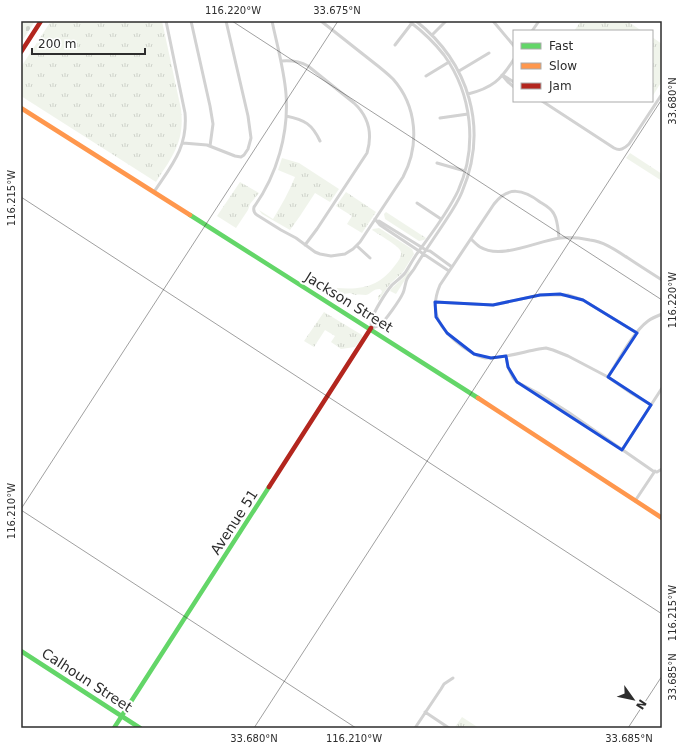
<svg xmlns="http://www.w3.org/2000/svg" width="683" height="749" viewBox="0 0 683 749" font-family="'DejaVu Sans',sans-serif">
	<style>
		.grass { fill: url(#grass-tufts) }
		.cemetery { fill: url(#cemetery-stones) }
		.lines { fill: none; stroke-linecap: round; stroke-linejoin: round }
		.street { stroke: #d2d2d2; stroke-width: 3 }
		.fast { stroke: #63d668; stroke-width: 4.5 }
		.slow { stroke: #ff974d; stroke-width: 4.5 }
		.jam { stroke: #b3261e; stroke-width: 4.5 }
		.marked { fill: none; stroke: #1d4ed8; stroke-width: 3; stroke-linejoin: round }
		.ticks { fill: none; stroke: #2d2d2d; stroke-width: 1; stroke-opacity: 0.45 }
		.labels { text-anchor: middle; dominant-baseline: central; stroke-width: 4; stroke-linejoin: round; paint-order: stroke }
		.street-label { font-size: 14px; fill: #2d2d2d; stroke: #fff }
		.neatline { fill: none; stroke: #2d2d2d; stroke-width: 1.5 }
		.ticks-label { font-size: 10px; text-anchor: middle; fill: #2d2d2d }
	</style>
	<defs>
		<pattern id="grass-tufts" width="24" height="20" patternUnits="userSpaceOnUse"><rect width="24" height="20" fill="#f0f4eb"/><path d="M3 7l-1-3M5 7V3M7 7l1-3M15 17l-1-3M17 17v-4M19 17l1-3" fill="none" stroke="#ced2ca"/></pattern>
		<pattern id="cemetery-stones" width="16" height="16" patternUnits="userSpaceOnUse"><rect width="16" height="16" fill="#f0f4eb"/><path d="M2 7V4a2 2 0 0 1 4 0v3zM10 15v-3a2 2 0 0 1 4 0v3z" fill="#ced2ca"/></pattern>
	</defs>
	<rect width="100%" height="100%" fill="#fff"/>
	<path class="grass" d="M51,21H162L181,109C185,142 172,157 156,182L21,96V67Z
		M581,21H627L642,31H574Z
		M652,37L662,44V81L652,97Z
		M630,153L662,174V181L626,158Z
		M282,158L299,163L339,189L330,202L315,193L300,216L290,230L262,214L259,210L273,219C281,206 289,192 295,177L278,170Z
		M240,182L259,193L250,204L248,210L236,228L217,216Z
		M346,192L376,212L362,233L347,224L352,216L336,206Z
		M386,212L426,238L424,240L419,241L385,219L384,214Z
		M379,228L412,249L414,254L403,272L390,284L378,301V296L381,294L382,291L380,289C372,289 371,294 366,295C362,295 359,294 355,295L350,293L344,294L340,292L336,294L337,288C364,290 380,286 396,264C399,260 403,255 400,250C397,245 378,234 372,230L373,229Z
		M411,267L408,275L396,294L390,291L392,288L404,277Z
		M324,312L362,335V338L355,347L341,349L331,342L335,336L325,330L314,347L304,341Z
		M462,717L479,728H458L455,727Z"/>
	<path class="cemetery" d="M21,21H35L21,43Z"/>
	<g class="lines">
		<path class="street" d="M191,21L210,106L213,124L210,146
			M272,21C277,45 284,69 286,94C289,133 277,175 254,207C253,211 254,213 257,215L281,230L296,238L315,252L320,254L331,256L345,254L353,249L360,242L403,177C420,145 417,106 393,79C384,70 374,63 364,55C350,44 335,32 321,21
			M409,21C422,31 434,42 444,55C472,94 478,147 458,191C447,214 431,234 416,255C412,261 409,267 405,273C401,278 396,281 392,285C386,292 374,311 372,319C371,322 371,326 371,328C374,327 377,327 380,325C385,321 400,300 403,293C405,289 405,283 407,279C409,275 412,272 414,269C424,252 435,237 446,220C452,211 458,202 462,192C489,128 469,63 416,21
			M493,21L514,46
			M532,31L539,21
			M432,35L446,21
			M395,45L412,23
			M281,61C291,60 299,61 308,66L354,103C369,117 373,133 367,153L317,229L305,245
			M459,71L489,53
			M502,75L508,82L514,87
			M426,76L449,62
			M504,76L514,82
			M468,94C492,88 501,80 514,59
			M542,101L614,148C620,151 624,149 629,144L662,94
			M286,116C305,120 312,124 320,141
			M440,118L468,114
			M183,143L207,145L235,156L241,157L244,155L248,149L251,138L248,116L226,21
			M437,163L465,171
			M154,192C172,165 188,147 185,113L166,21
			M417,203L441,219
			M375,219L380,225L449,271
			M379,221L426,250L430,251L452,267
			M559,238C558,230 558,221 554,214C551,208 545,205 540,202C523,189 508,186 494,204L440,285C428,313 440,330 463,347C470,351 476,357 485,358C500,359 523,352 539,349L546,348L553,350L568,356L608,377L631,393L651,405
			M471,239C474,242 477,245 480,247C501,260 537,241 560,238C570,237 580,238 590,240C605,242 617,251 628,258C640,266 651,273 662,280
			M357,246L370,258
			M435,302L493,305L540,295H568L583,300L637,333
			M506,356L508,367L513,378L517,382L538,393L568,412L653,471L657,472L662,469
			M608,377C618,361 633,332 648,321C652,318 657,316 662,314
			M622,450L662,388
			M635,501L655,471
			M425,712L449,728
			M415,728L441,689L444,684L453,678"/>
		<path class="fast" d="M190,215L478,398
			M21,651L140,728
			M114,728L269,487"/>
		<path class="slow" d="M21,108L190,215
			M478,398L662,518"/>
		<path class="jam" d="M21,52L41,21
			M269,487L371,328"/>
	</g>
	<path class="marked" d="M560,294L583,300L637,333L608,377L651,405L622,450L517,382L508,367L506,356L491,358L474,354L447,333L436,317L435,302L493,305L540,295Z"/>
	<path class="ticks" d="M232,21L662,300M21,197L662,614M21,509L338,21M21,510L356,728M254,728L662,99M628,728L662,676"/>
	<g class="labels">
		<g class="street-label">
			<text transform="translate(349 302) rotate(32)">Jackson Street</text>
			<text transform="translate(234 522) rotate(-57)">Avenue 51</text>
			<text transform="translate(87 680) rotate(33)">Calhoun Street</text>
		</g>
	</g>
	<rect width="683" height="749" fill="none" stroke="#ffffff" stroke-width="44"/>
	<rect x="513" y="30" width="140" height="72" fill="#ffffff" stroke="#ababab"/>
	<rect x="521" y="43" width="20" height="6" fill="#63d668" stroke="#ababab"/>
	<text x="549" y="50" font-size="12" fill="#2d2d2d">Fast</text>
	<rect x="521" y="63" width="20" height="6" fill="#ff974d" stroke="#ababab"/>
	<text x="549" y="70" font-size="12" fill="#2d2d2d">Slow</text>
	<rect x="521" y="83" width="20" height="6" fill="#b3261e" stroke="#ababab"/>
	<text x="549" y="90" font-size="12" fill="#2d2d2d">Jam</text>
	<g transform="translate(633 699) rotate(123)" stroke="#ffffff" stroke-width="3" paint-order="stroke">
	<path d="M0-3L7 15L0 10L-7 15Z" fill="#2d2d2d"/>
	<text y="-6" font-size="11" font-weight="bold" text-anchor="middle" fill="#2d2d2d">N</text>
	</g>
	<path d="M32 48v6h113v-6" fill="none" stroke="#2d2d2d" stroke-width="2"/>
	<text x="38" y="48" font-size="12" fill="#2d2d2d" stroke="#ffffff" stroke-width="3" paint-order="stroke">200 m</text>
	<rect x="22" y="22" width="639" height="705" class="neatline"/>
	<g class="ticks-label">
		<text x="233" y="14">116.220°W</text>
		<text x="337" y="14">33.675°N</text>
		<text transform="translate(672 101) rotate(-90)" y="4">33.680°N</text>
		<text transform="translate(11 198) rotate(-90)" y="4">116.215°W</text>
		<text transform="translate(672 300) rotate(-90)" y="4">116.220°W</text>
		<text transform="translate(11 511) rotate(-90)" y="4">116.210°W</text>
		<text transform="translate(672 613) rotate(-90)" y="4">116.215°W</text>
		<text transform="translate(672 677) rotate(-90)" y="4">33.685°N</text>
		<text x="254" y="742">33.680°N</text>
		<text x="354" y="742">116.210°W</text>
		<text x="629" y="742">33.685°N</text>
	</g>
</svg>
